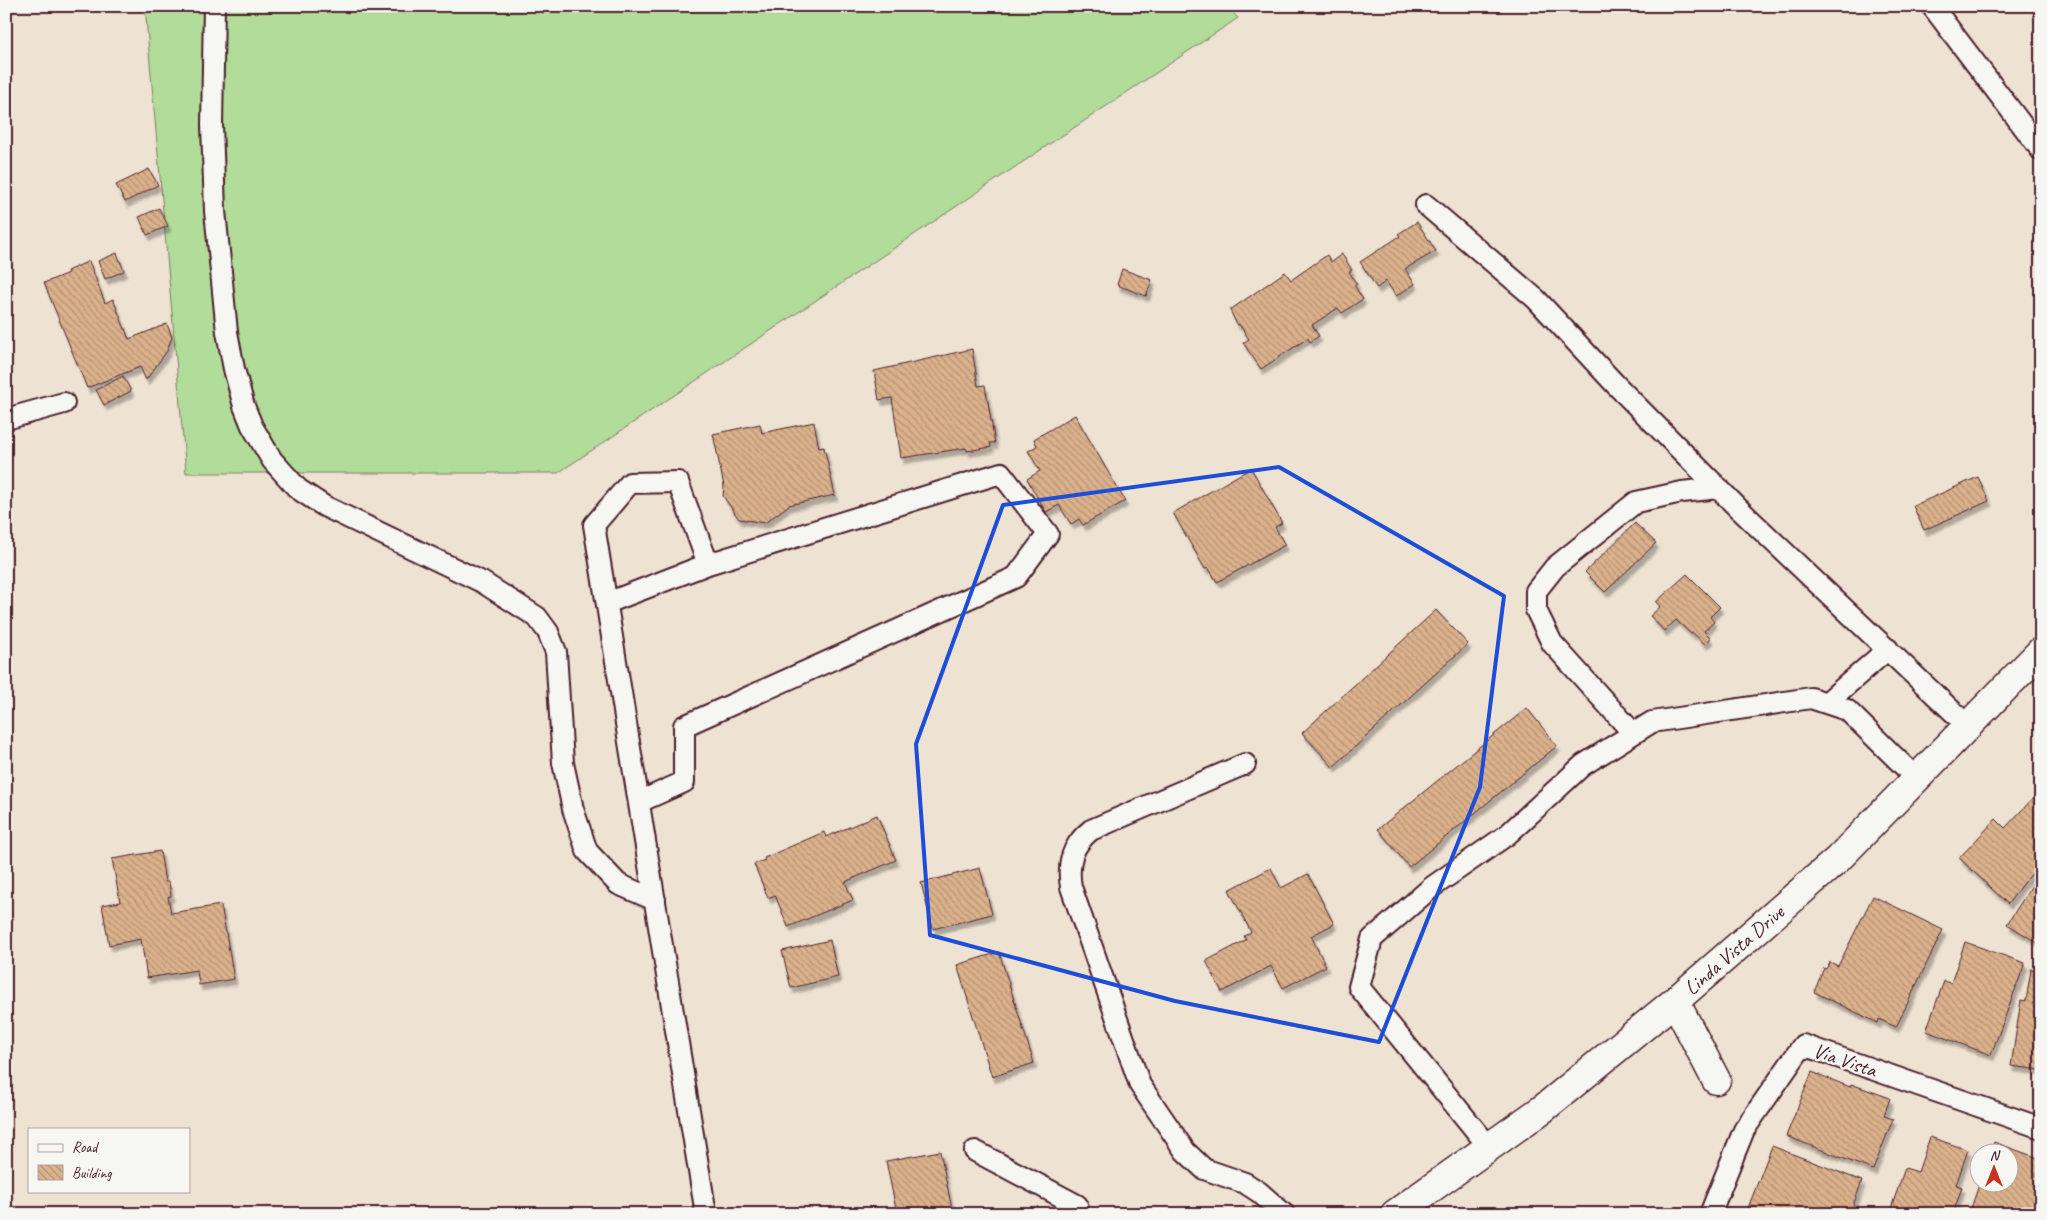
<svg xmlns="http://www.w3.org/2000/svg" width="2047" height="1220" viewBox="0 0 2047 1220" font-family="Caveat,sans-serif">
	<style>
		.grass { fill: #b1dc99; stroke: #7e7e62 }
		.building { fill: url(#building-back-hatch); stroke: #4a1f2b; filter: url(#shadow) }
		.lines { fill: none; stroke-linecap: round; stroke-linejoin: round }
		.service-casing { stroke: #4a1f2b; stroke-width: 24 }
		.minor-casing { stroke: #4a1f2b; stroke-width: 31 }
		.tertiary-casing { stroke: #4a1f2b; stroke-width: 31 }
		.service { stroke: #f6f6f2; stroke-width: 20 }
		.minor { stroke: #f6f6f2; stroke-width: 28 }
		.tertiary { stroke: #f6f6f2; stroke-width: 28 }
		.marked { fill: none; stroke: #1d4ed8; stroke-width: 4; stroke-linejoin: round }
		.labels { text-anchor: middle; dominant-baseline: central; stroke-width: 4.5; stroke-linejoin: round; paint-order: stroke }
		.street-label { font-size: 21px; fill: #4a1f2b; stroke: #f6f6f2 }
	</style>
	<defs>
		<pattern id="building-back-hatch" width="6" height="6" patternUnits="userSpaceOnUse" patternTransform="scale(1.25)"><rect width="6" height="6" fill="#dbb28c"/><path d="M-1 5l2 2M0 0l6 6M5-1l2 2" fill="none" stroke="#b49073"/></pattern>
		<filter id="shadow"><feDropShadow dx="3" dy="5.5" stdDeviation="1" flood-color="#0004"/></filter>
	</defs>
	<rect width="100%" height="100%" fill="#eee2d3"/>
	<filter id="ink" filterUnits="userSpaceOnUse"><feTurbulence type="fractalNoise" baseFrequency=".02" numOctaves="2"/><feDisplacementMap in="SourceGraphic" scale="10" xChannelSelector="R" yChannelSelector="G"/><feConvolveMatrix kernelMatrix="1 2 1 2 8 2 1 2 1" color-interpolation-filters="sRGB"/></filter>
	<g filter="url(#ink)">
		<path class="grass" d="M145,6H1226L1238,18L558,473H186Z"/>
		<path class="building" d="M149,169L158,185L125,202L116,185Z
			M159,208L168,226L147,235L139,217Z
			M1417,222L1436,251L1405,269L1415,284L1396,296L1386,281L1377,288L1360,262L1400,236L1398,234Z
			M117,253L124,271L105,279L98,261Z
			M1342,254L1352,270L1349,272L1357,284L1354,285L1363,299L1342,313L1338,308L1312,325L1319,336L1310,342L1308,338L1261,369L1243,343L1249,339L1239,324L1237,325L1230,310L1285,272L1291,280L1327,255L1331,262Z
			M89,261L105,303L113,299L129,339L167,324L172,337L167,351L146,380L140,367L87,388L44,283L68,273L67,271Z
			M1122,269L1152,280L1146,296L1117,285Z
			M972,349L978,386L985,385L995,443H990L991,447L967,451L966,448L901,458L892,398L879,400L874,371Z
			M123,376L131,391L104,405L96,390Z
			M1075,415L1125,501L1083,525L1079,519L1071,524L1059,505L1046,512L1027,479L1040,471L1028,451L1037,446L1034,439Z
			M814,422L819,448L824,447L835,495L789,505L765,523L739,519L723,496L724,486L713,434L760,424L762,433Z
			M1251,468L1282,523L1275,527L1285,545L1217,582L1208,567L1205,569L1173,513Z
			M1978,477L1989,501L1924,530L1913,506Z
			M1635,523L1656,543L1605,592L1585,572Z
			M1687,574L1720,607L1710,617L1714,622L1704,631L1711,638L1705,644L1693,633L1691,634L1676,620L1664,631L1650,616L1660,607L1656,602Z
			M1436,610L1468,644L1333,767L1302,733Z
			M1527,708L1557,746L1409,867L1378,829Z
			M2036,795L2041,799V865L2023,883L2008,904L1959,858L1996,819L2005,828Z
			M877,815L896,860L845,882L853,900L788,927L775,895L768,898L754,864L765,860L764,858L824,832L826,837Z
			M160,851L165,882H169L171,896L168,897L171,913L221,905L234,979L199,985L197,970L147,978L141,939L109,945L102,905L120,902L112,859Z
			M980,868L992,914L933,929L921,883Z
			M1271,868L1281,888L1308,874L1334,924L1311,936L1326,966L1283,988L1271,966L1222,992L1206,961L1246,940L1244,936L1251,932L1229,890Z
			M2040,873L2041,874V945L2007,924Z
			M1873,896L1943,930L1896,1027L1879,1019L1878,1023L1814,992L1824,968L1826,969L1830,962L1838,966Z
			M830,940L838,977L791,988L782,951Z
			M1965,942L2025,963L1991,1055L1926,1031L1944,981L1951,983Z
			M999,952L1034,1063L992,1077L957,965Z
			M2031,969L2041,970V1070L2011,1066L2021,1000L2026,1001Z
			M1812,1072L1850,1087L1851,1084L1890,1098L1884,1116L1893,1119L1873,1170L1786,1136Z
			M1930,1137L1968,1150L1956,1185L1962,1187L1953,1214H1889L1905,1168L1918,1172Z
			M1994,1142L2041,1159L2036,1176L2041,1177V1199L2035,1214H1969L1980,1182H2010V1152H1991Z
			M1772,1146L1862,1181L1850,1214L1746,1213Z
			M940,1151L953,1214H897L886,1161Z"/>
		<g class="lines">
			<g class="service-casing">
				<path id="service" d="M214,6L212,125L215,211L227,332L234,369L244,406L252,426L272,460L298,489L324,506L482,582L537,617L548,632L556,652L563,763L573,809L587,851L618,884L655,900
					M1932,6L2041,150
					M1426,205L1536,299L1617,386L1738,508L1968,726
					M6,419L64,403
					M607,603L708,564
					M1826,703L1888,649
					M1633,733L1552,643L1536,610V591L1555,567L1636,502L1682,492L1719,488
					M1245,764L1091,830C1072,845 1067,863 1071,887L1140,1085L1185,1151L1204,1169L1245,1183L1259,1192L1284,1214
					M639,802L684,782V726L1016,577L1048,534L1001,473L708,564L678,482L630,483L594,525C631,755 668,984 706,1214
					M1489,1147L1359,987L1372,939L1432,887L1507,835L1583,765L1652,722L1811,698L1847,710L1917,779
					M975,1151L1077,1205L1079,1214
					M1710,1214L1744,1130L1803,1045L2041,1128"/>
			</g>
			<g class="minor-casing">
				<path id="minor" d="M1675,1001L1716,1080"/>
			</g>
			<g class="tertiary-casing">
				<path id="tertiary" d="M1395,1214L1544,1108L1675,1001L1837,860L2041,651"/>
			</g>
			<use href="#service" class="service"/>
			<use href="#minor" class="minor"/>
			<use href="#tertiary" class="tertiary"/>
		</g>
	</g>
	<path class="marked" d="M1279,467L1504,596L1480,787L1379,1042L1175,1001L930,935L916,744L1003,505Z"/>
	<g class="labels">
		<g class="street-label">
			<text transform="translate(1734 950) rotate(-41)">Linda Vista Drive</text>
			<text transform="translate(1845 1060) rotate(19)">Via Vista</text>
		</g>
	</g>
	<rect width="2047" height="1220" fill="none" stroke="#f6f6f2" stroke-width="25"/>
	<rect x="12" y="12" width="2022" height="1195" fill="none" stroke="#4a1f2b" stroke-width="2" filter="url(#ink)"/>
	<rect x="28" y="1128" width="162" height="65" fill="#f6f6f2" stroke="#b1a0a2"/>
	<rect x="38" y="1144" width="25" height="8" fill="#f6f6f2" stroke="#b1a0a2"/>
	<text x="72" y="1152" font-size="15" fill="#4a1f2b">Road</text>
	<rect x="38" y="1165" width="25" height="15" fill="url(#building-back-hatch)" stroke="#b1a0a2"/>
	<text x="72" y="1178" font-size="15" fill="#4a1f2b">Building</text>
	<g transform="translate(1994 1168)"><circle r="24" fill="#f6f6f2" stroke="#b1a0a2"/>
	<path d="M0-4L9 19L0 12L-9 19Z" fill="#c8321e"/>
	<text y="-8" font-size="14" font-weight="bold" text-anchor="middle" fill="#4a1f2b">N</text>
	</g>
</svg>
